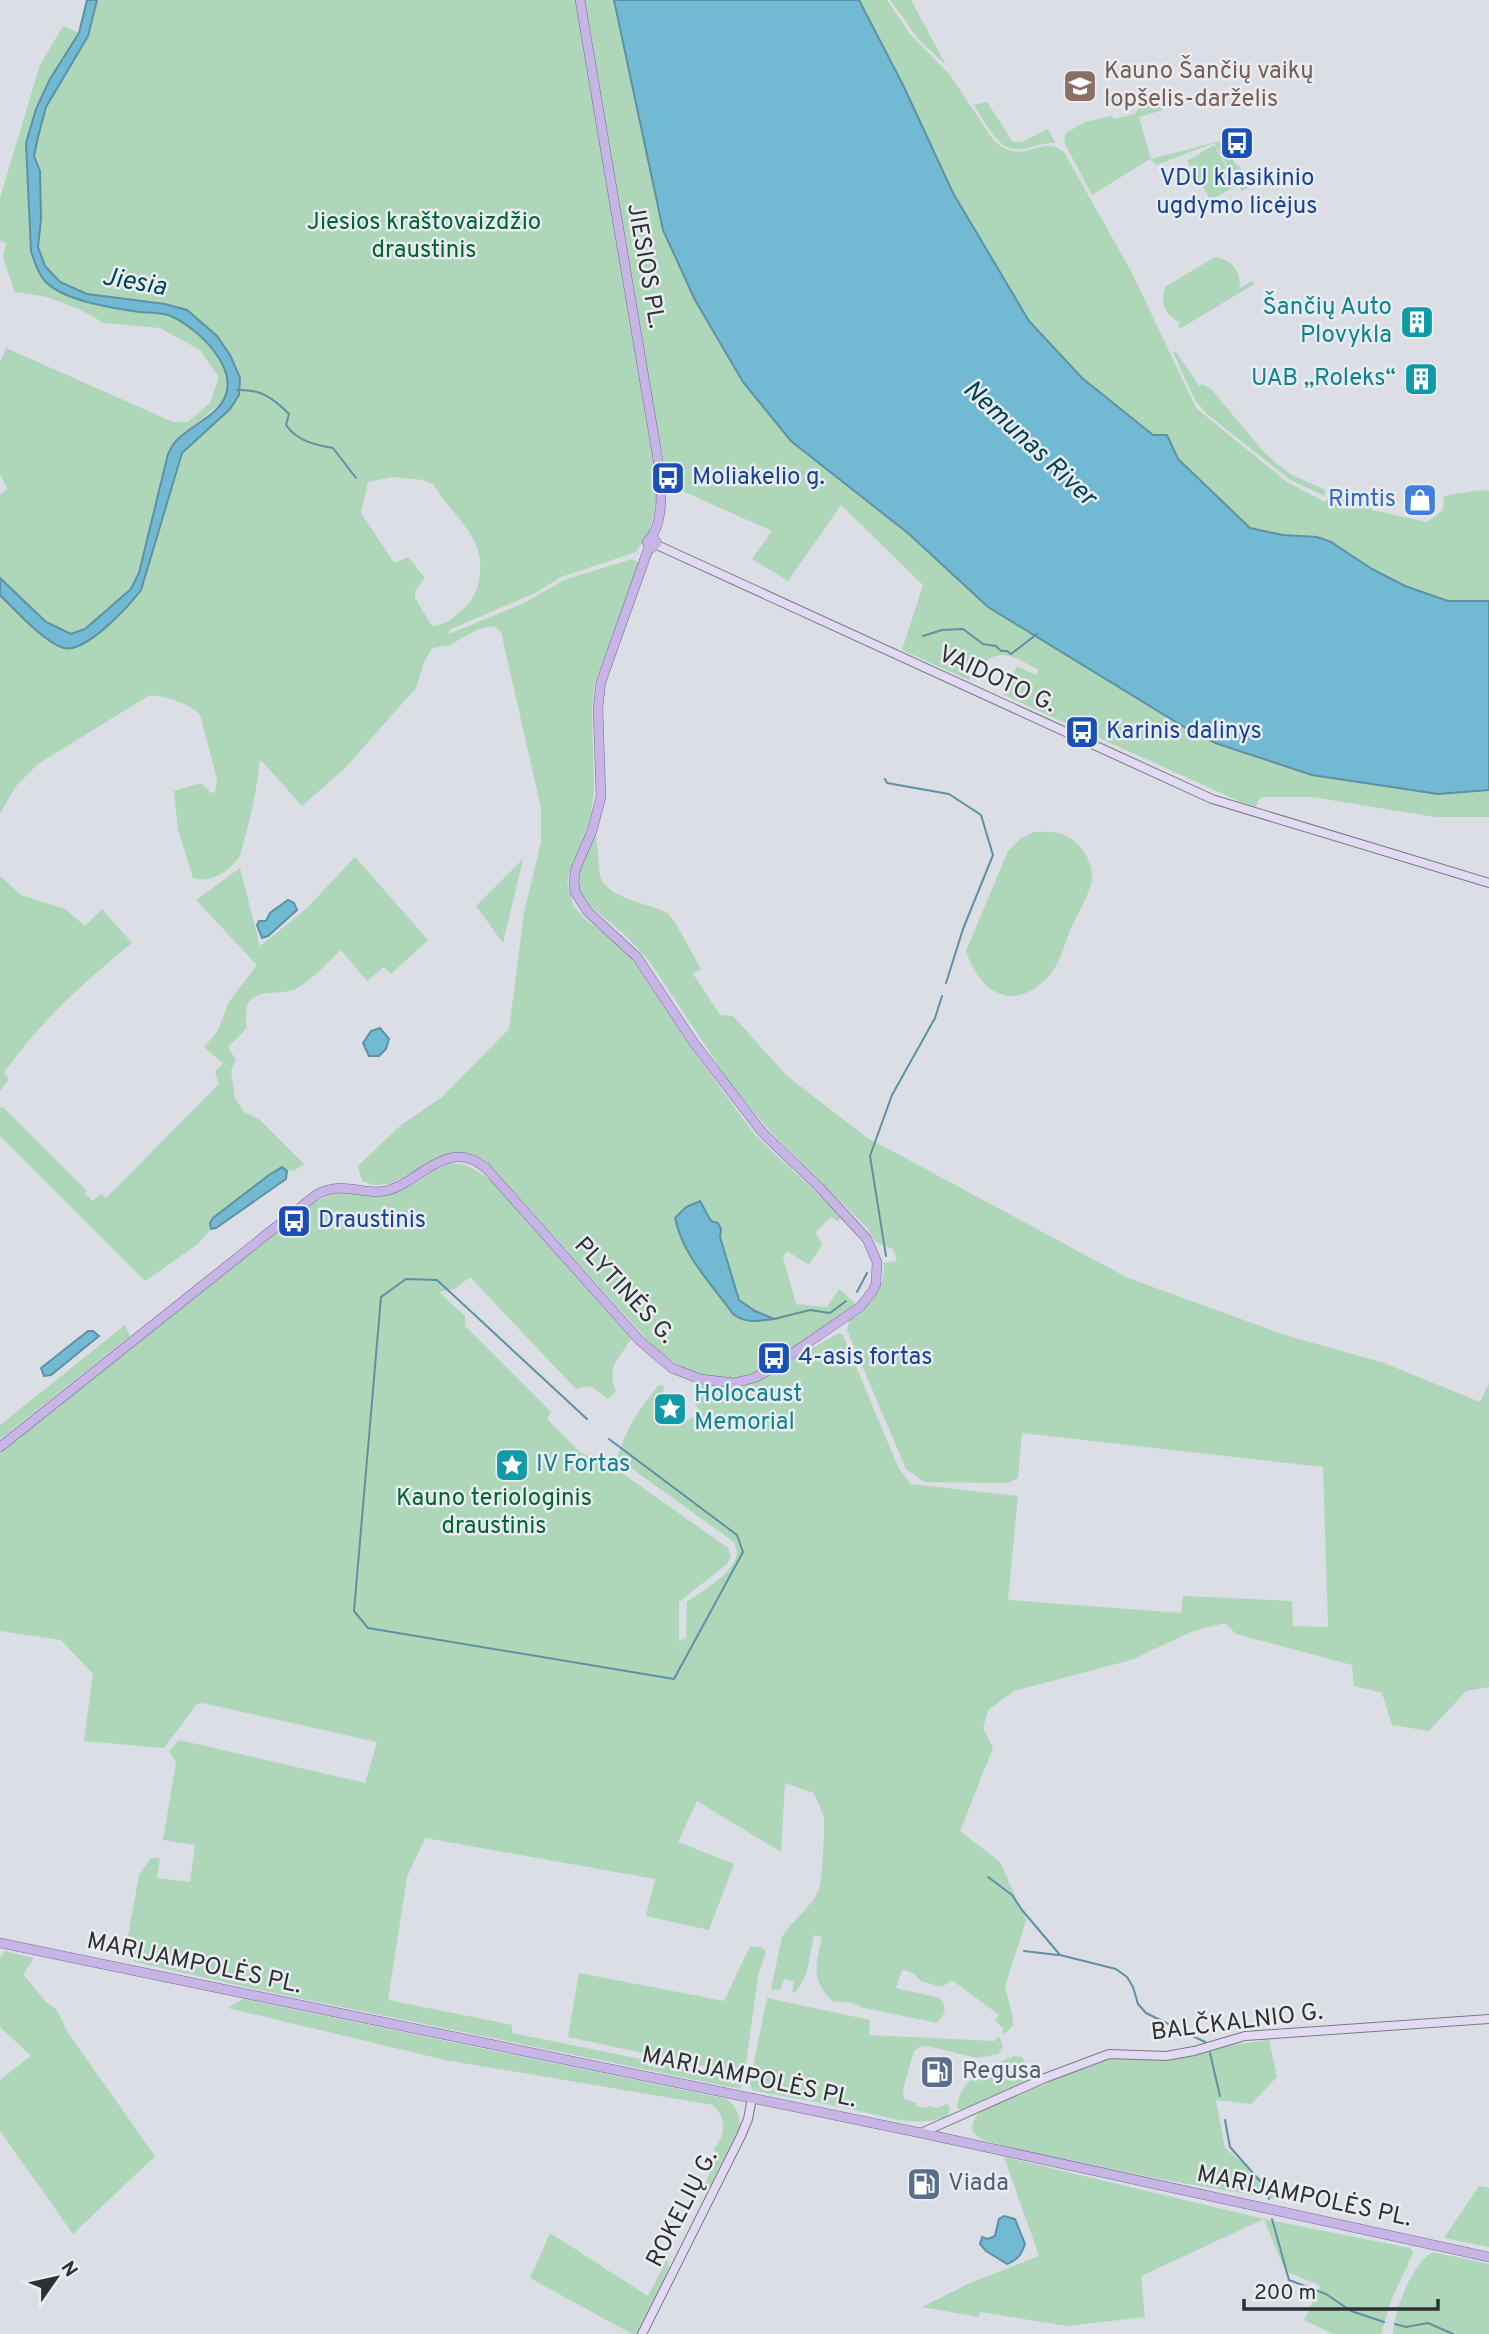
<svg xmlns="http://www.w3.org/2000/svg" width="1489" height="2334" viewBox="0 0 1489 2334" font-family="Overpass,sans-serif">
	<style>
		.green { fill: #aed6b8; fill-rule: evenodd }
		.water { fill: #72bad4; stroke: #5e91a4; stroke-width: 2 }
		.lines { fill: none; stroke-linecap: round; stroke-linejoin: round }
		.stream { stroke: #5e91a4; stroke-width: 2 }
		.secondary-casing { stroke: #787b80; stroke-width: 10 }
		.primary-casing { stroke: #78669b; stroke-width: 10 }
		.secondary { stroke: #e2daf2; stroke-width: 8 }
		.primary { stroke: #c6b5e5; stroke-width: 9 }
		.labels { text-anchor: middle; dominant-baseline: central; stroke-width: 5; stroke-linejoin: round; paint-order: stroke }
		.education-label { font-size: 24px; fill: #785e54; stroke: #e9ecf1; text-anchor: start }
		.transit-label { font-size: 24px; fill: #164399; stroke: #e9ecf1; text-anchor: start }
		.park-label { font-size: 24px; fill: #026333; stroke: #e9ecf1 }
		.street-label { font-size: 24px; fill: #2f3033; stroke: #e9ecf1 }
		.culture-label { font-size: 24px; fill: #0d838f; stroke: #e9ecf1; text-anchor: end }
		.shop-label { font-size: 24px; fill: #366cbe; stroke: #e9ecf1; text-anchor: end }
		.service-label { font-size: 24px; fill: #4e5e75; stroke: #e9ecf1; text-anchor: start }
		.water-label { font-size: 26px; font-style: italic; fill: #004254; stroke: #e9ecf1 }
	</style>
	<rect width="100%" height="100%" fill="#dbdee4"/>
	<path class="green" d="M91,0H614L663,230L695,300L743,381L791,441L909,534L988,607L1194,733L1217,744L1312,775L1438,794L1489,790V817H1435L1312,797H1264L1259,799L1256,807L1243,803L1004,695L1017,666L1036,675L1039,670C1018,661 1007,647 986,661L979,659L969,680L902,650L923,585L841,505L788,581L752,559L772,531L669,485L659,438L658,490L654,514L648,534L636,552L561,577L535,593L449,630V634L524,603L564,580L632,559L639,563L595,682L592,708L594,792L590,821L567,880L573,905L585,919L625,949L691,1048L755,1135L842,1217L837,1221L831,1217L816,1232L822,1245L809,1265L787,1251L783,1257L796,1304L827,1307L839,1289L856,1304C834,1323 758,1379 731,1380C705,1380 682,1367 660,1354L493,1168L477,1157L436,1161L389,1184L374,1185L362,1181L358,1166L401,1125L442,1097L509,1029L524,913L541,842V808L501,632L494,626L478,629L450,645L432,648L424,662L416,688L345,768L302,806L260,759C257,787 252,813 244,841C242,847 241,856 236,861C226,874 208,883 193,878L178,830L174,791L201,783L211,793L215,792L217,779L200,715C194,705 159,693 148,696L38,764L17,785L0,813V589L69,642L133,595L171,461L231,400L232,390L217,347L177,314L97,299L49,278L35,251L31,152L42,104L82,34ZM392,477L423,480L433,484C445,504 464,521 475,542C485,563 481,593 464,608C453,618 447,625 432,626L415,598V591L425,578L408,557L394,563L361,513L368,482ZM700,1201L720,1237L739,1300L755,1311L772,1318C757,1321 745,1324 733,1314L702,1274L684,1244Z
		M859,0H887L910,34L950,75L994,141C1026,168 1039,133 1064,152L1132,273L1196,408L1287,482L1325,502C1337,486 1346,491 1364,491L1372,510L1427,522L1443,510L1444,496L1480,490L1489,491V601H1448L1405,586L1371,569L1331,542L1317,537L1283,535L1250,528L1178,459L1167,435H1154L1082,378L1029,321L953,193L904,87Z
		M890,0H911L946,65L920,41Z
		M63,26L79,33L50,79L36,109L26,143L31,251L36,267L45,281L61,292L98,304L169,315L188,326L205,341L217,355L224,369L228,386L224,400L176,441L139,573L131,589L85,629L72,634L46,622L0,578V494L8,489L0,475V362L6,348L173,422H188L210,403L219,377L200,350L160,328L104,323L79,309L47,297L15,292L3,258L6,243L0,241V198L40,65Z
		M1159,99V106L1163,110L1139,117L1151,159L1224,140L1234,157V163L1239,166L1251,186L1242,191L1214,143L1156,165L1150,159L1092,195L1066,146L1064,139L1066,133L1085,122L1111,116L1114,119L1134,114L1146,101Z
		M987,102L1013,142H1022L1048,129L1055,143C1042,142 1033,148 1021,149C998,153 985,121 974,105Z
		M1214,145L1237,185L1211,200L1187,161Z
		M1215,257C1233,260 1240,271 1240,288L1252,281L1254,284L1180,329L1178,325L1181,323C1165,316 1160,303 1165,287Z
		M1173,352L1177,353L1199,386L1202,384L1211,389L1263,451L1277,464L1292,475L1326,490L1324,496L1289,479L1206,413L1195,400Z
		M596,832L600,877C610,900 647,902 667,913C674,917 695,959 701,969L693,974L720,1015L733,1016L787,1076L866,1137L1128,1278L1285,1335L1384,1363L1480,1402L1489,1383V1687L1466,1691L1429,1731L1392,1725L1382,1693L1354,1686L1352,1665L1236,1634L1225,1623L1193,1631L1131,1660L1014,1691L988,1710L983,1728L993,1748L960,1831L1000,1862L1026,1920L1005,1987L1012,2013L1013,2025L1005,2034L1002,2032L1004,2029L995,2021L999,2015L952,1980L942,1987L921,1981L914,1974L902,1969L896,1988L939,1998L943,2002L945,2012L937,2023L860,2007C853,2000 842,2003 832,2001C810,1977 816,1967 822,1937L814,1935C809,1956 810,1975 795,1993L792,1992L794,1981L784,1979L780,1990L771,1989L782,1937C792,1920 811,1908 819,1890C822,1883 825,1827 824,1819C822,1810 817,1801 814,1793L785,1783L781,1852L697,1801L678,1842L734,1864L709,1930L646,1916L655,1879L425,1838L407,1877L388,2000L512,2025V2033L740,2079L743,2082L740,2089L264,1991L135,1962L133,1960L134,1952L126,1947L139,1875L151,1858H160L157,1878L190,1882L195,1845L163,1840L176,1762L169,1751L179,1740L365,1783L377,1742L202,1703L197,1704L164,1748L84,1741L93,1674L61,1640L0,1631V1452L279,1229C301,1216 317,1195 343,1192C361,1190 378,1198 396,1192C438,1178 445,1142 491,1181L631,1339C618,1360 606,1367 616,1391L608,1399L591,1386L576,1389L470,1277L455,1289L439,1292L465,1316V1326L551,1412L547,1419L581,1453L612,1466L728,1548L731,1557L727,1564L679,1602V1642L686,1638L687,1602C701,1592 736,1572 737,1553C737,1552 735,1543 734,1542L617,1458C626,1430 639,1407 659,1385L664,1386L662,1401L688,1420L702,1414L695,1404L699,1387L703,1385L722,1389L741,1388L839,1333L843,1335L898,1467L910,1484L1018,1496L1008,1600L1181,1613L1183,1596L1292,1601L1293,1626L1328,1627L1323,1467L1022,1433L1018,1478L1008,1483L924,1482L906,1469L847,1330L849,1320C870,1306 887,1289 883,1263L897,1261L893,1249L877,1243L866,1227L767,1128L728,1080L650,962L626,936L584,901L579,889L578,872Z
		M1034,832C1043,832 1052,831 1061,834C1080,839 1096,864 1091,884C1087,899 1077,914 1071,928C1065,943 1059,965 1049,976C1013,1014 980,993 966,951L1008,851L1020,839Z
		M355,857L428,940L391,974L384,967L367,981L341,950C329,961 310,982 295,989C281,996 259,988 249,1002C244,1009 247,1021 246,1029L228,1047L236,1060L231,1071L235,1098L244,1112L259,1119L304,1164L295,1170L287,1171L282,1167L269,1175L210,1223L211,1229L198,1244L145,1281L0,1136V1107L4,1108L87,1191L85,1193L92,1201L101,1194L106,1198L219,1084L215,1072L223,1063L204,1047L217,1032L229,1002L257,965L196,900L240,868L260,946L306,909Z
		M523,859L503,943L476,906Z
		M0,876L21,895L65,909L85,926L102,909L132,943C83,983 41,1020 4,1073L9,1079L0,1091Z
		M125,1325L130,1336L0,1439V1425Z
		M750,1946L763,1948L766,1952L758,1976L745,2071L741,2074L568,2037L579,1973L724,2001Z
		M5,1951L34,1958L23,1974L45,2001L57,2010L68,2033L155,2156L73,2234L0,2131V2080L31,2056L0,2027V1957Z
		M767,1998L870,2020L869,2035L994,2041L999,2036L1003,2046L998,2054L977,2058L927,2046L919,2047L914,2051L903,2089L904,2099L916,2103V2106L927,2108L928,2106L937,2108L947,2104L950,2108L947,2117C913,2128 884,2116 850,2109C818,2102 785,2097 752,2090L750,2082Z
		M243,1999L727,2099C737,2108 740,2114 740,2127L708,2190L703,2189L718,2153L713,2150C726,2135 727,2119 713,2105L445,2060L228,2008Z
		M1269,2040L1277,2077L1251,2104L1216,2100L1225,2148L1275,2191L1276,2199L1165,2180L1004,2146C985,2141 959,2136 980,2112L1105,2058L1177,2059L1216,2047Z
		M1014,2056L1022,2057L1032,2071L1030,2077L1024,2082L961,2110L957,2107C961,2076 989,2067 1014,2056Z
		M1004,2157L1264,2219L1410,2248L1413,2253L1391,2301L1381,2334H1333L1304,2320L1321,2286L1285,2271L1264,2219L1141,2276L1145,2317L1067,2326L980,2312L979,2317L922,2307L970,2283L1039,2256Z
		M1479,2186L1489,2188V2247L1444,2238Z
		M550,2233L648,2296L667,2259L669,2267L638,2334H632L530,2278Z
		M1433,2252L1489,2264V2334H1393C1394,2312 1412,2262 1433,2252Z"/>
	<path class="water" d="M87,0H97L88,36L46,107L38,137L34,156L40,171L41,219L38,247L45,266L60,282L87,294L165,304L187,310L217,336L230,355L240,378L239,395L230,409L182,453L141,590C129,606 86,653 64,648C44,642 15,610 0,595V578L46,622L71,634L85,629L131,589L139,573L168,454C170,450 173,444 176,441C190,426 215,417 224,399C240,367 197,328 171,316C162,312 149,313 139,312C113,308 62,301 44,280C37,271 34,261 31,251L26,143L36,109L50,79L79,33Z
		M614,0H859L904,87L953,193L1029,321L1082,378L1153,435H1167L1178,459L1250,528L1283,535L1317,537L1331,542L1372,569L1405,586L1448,601H1489V790L1438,794L1312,775L1218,744L1194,733L988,607L909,534L791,441L743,382L695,300L663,230Z
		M288,900L294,903L297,910L268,936L262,938L257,925L259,921H266L270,913Z
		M380,1028L389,1039L386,1049L379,1056H369L363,1043L371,1031Z
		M282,1167L287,1171L286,1179L216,1228L211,1229L210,1223L213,1218L269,1175Z
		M700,1201L711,1221L718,1223L721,1229L720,1237L739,1300L755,1311L774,1319C759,1321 746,1324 733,1314C711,1283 683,1256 675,1218L686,1207Z
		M88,1331H93L99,1336L51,1375L44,1376L41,1368Z
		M1004,2216L1015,2219L1025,2244C1022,2254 1017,2261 1007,2264L986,2251L980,2244L982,2237L988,2239L995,2236L999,2219Z"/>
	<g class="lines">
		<path class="stream" d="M237,390C261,389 273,398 289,414L286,425C297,441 315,445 333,448L356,478
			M923,636L942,630L963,629L983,644L996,646L1001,651H1007L1011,654L1037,634
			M885,779L887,783L949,794L981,815L993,855L963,929L946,983
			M886,1256L870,1156L892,1095L935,1018L942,996
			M857,1292L867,1273
			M774,1319L810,1310L830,1313L846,1301
			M587,1419L437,1280L406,1279L381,1297L354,1611L368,1628L674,1679L743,1552L737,1535L609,1439
			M988,1877L1012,1895L1022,1910L1060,1955L1116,1969L1127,1977L1133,1987L1138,2004L1146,2013L1205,2042
			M1024,1951L1058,1955
			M1210,2053L1220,2096
			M1225,2120L1230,2147L1267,2189L1269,2199
			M1272,2219L1289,2280L1326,2294L1351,2311L1384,2322
			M1395,2324L1406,2327L1428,2323L1453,2334"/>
		<g class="secondary-casing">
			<path id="secondary" d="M657,545L1212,799L1489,883
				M921,2133L1045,2078L1109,2054L1166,2056L1194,2051L1245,2036L1489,2019
				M642,2334L741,2136L748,2119L752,2098"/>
		</g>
		<g class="primary-casing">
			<path id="primary" d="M580,0L658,460C661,486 666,523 647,542L651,548L657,543L653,538
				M0,1447L316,1195C344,1179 363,1197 389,1190C413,1183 432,1159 457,1157C469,1156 477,1162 486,1168L640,1341L672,1368L700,1379L734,1383L754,1378L764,1373L860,1307L872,1292L876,1284L877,1262L867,1239L820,1188L762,1132L694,1043L637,957L588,912L575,892L574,880L576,868L592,831L601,797L598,708L601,682L649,547
				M0,1943L921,2133L1489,2257"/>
		</g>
		<use href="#secondary" class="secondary"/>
		<use href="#primary" class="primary"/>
	</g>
	<defs>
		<g id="school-square" transform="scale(1.75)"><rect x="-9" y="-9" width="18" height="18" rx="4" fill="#8d6e63" stroke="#e9ecf1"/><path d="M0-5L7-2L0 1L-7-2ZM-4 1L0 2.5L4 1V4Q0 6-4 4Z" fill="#fff"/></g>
		<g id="bus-square" transform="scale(1.75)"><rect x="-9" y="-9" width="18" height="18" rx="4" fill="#1a4fb4" stroke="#e9ecf1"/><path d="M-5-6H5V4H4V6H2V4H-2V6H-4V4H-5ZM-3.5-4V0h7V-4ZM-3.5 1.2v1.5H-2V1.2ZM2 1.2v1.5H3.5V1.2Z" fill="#fff"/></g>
		<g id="building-square" transform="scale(1.75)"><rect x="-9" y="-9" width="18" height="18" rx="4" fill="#0f9aa8" stroke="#e9ecf1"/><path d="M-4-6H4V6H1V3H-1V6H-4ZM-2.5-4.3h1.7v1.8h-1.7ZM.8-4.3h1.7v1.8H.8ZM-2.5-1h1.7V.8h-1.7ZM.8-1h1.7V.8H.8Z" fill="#fff"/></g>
		<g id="shop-square" transform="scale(1.75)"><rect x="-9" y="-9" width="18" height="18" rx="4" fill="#3f7fe0" stroke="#e9ecf1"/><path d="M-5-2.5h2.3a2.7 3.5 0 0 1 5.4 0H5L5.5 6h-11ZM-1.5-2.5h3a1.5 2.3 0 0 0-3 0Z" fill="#fff"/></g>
		<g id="sight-square" transform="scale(1.75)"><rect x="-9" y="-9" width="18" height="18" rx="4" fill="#0f9aa8" stroke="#e9ecf1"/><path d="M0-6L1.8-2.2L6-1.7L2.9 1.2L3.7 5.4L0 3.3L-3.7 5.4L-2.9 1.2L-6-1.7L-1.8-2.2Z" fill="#fff"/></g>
		<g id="fuel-square" transform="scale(1.75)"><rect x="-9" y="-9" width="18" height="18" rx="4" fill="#5c6f8a" stroke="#e9ecf1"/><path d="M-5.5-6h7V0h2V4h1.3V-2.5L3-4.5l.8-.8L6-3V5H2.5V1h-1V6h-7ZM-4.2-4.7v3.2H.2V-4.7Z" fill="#fff"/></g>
	</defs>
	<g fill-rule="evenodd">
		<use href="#school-square" x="1080" y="86"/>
		<use href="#bus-square" x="1237" y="143"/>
		<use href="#building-square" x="1417" y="322"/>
		<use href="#building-square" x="1421" y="379"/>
		<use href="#bus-square" x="668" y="478"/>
		<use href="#shop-square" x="1420" y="500"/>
		<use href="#bus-square" x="1082" y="732"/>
		<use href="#bus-square" x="294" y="1221"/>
		<use href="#bus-square" x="774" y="1358"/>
		<use href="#sight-square" x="670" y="1409"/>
		<use href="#sight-square" x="512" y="1465"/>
		<use href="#fuel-square" x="937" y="2072"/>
		<use href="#fuel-square" x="924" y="2184"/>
	</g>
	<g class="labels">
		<g class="education-label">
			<text x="1104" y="72">Kauno Šančių vaikų<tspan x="1104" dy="28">lopšelis-darželis</tspan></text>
		</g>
		<g class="transit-label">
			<text x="1237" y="179" text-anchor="middle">VDU klasikinio<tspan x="1237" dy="28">ugdymo licėjus</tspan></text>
			<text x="692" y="478">Moliakelio g.</text>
			<text x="1106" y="732">Karinis dalinys</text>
			<text x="318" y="1221">Draustinis</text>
			<text x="798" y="1358">4-asis fortas</text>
		</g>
		<g class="park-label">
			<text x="424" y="223">Jiesios kraštovaizdžio<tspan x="424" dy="28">draustinis</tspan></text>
			<text x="494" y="1499">Kauno teriologinis<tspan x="494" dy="28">draustinis</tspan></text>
		</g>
		<g class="street-label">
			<text transform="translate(645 266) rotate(80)">JIESIOS PL.</text>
			<text transform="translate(997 680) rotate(25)">VAIDOTO G.</text>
			<text transform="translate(624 1291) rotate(47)">PLYTINĖS G.</text>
			<text transform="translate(194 1964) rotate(12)">MARIJAMPOLĖS PL.</text>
			<text transform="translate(1237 2023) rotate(-7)">BALČKALNIO G.</text>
			<text transform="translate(749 2078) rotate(12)">MARIJAMPOLĖS PL.</text>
			<text transform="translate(1304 2197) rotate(12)">MARIJAMPOLĖS PL.</text>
			<text transform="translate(683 2209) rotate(-63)">ROKELIŲ G.</text>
		</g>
		<g class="culture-label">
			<text x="1392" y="308">Šančių Auto<tspan x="1392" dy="28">Plovykla</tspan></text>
			<text x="1396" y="379">UAB „Roleks“</text>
			<text x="694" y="1395" text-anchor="start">Holocaust<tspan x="694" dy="28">Memorial</tspan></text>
			<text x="536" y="1465" text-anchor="start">IV Fortas</text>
		</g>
		<g class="shop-label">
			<text x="1396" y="500">Rimtis</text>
		</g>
		<g class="service-label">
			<text x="962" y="2072">Regusa</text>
			<text x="948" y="2184">Viada</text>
		</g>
		<g class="water-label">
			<text transform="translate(134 283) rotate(10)">Jiesia</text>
			<text transform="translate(1029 444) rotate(43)">Nemunas River</text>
		</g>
	</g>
	<g transform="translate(56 2278) rotate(56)" stroke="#e9ecf1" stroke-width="5" paint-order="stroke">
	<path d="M0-5L12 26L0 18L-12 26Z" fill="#2f3033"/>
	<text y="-10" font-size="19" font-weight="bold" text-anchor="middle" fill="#2f3033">N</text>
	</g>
	<path d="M1244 2299v10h194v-10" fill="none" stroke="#2f3033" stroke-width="3.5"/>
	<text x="1254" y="2299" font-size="21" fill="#2f3033" stroke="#e9ecf1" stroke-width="5" paint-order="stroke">200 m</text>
</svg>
